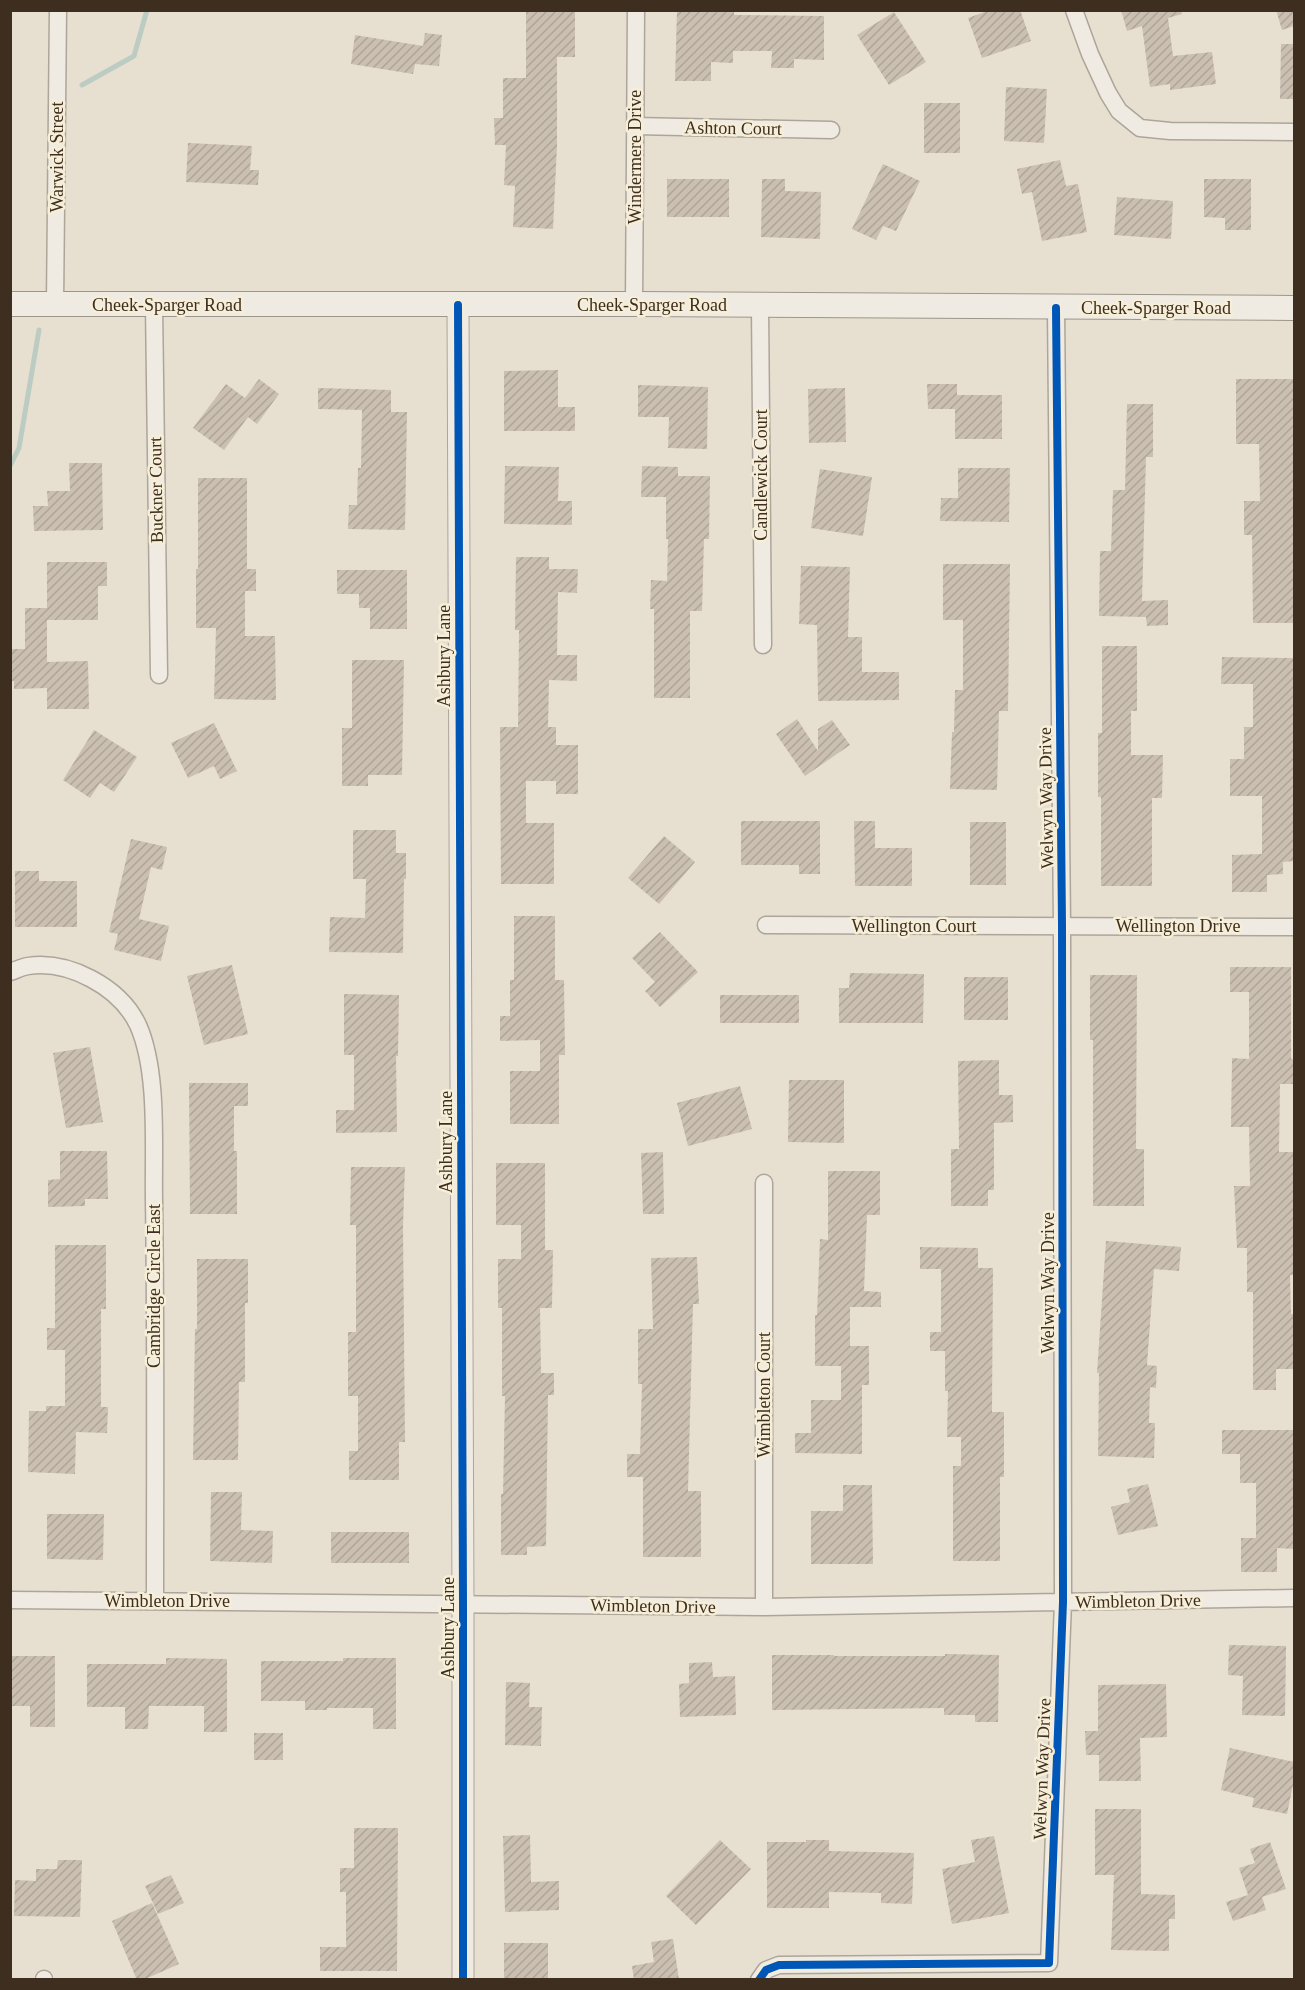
<svg xmlns="http://www.w3.org/2000/svg" width="1305" height="1990" viewBox="0 0 1305 1990" font-family="'Times New Roman',serif">
	<style>
		.lines { fill: none; stroke-linecap: round; stroke-linejoin: round }
		.stream { stroke: #bcccc2; stroke-width: 5 }
		.building { fill: url(#building-hatch) }
		.minor-casing { stroke: #ada599; stroke-width: 19 }
		.tertiary-casing { stroke: #ada599; stroke-width: 23 }
		.secondary-casing { stroke: #9c958a; stroke-width: 26 }
		.minor { stroke: #efebe3; stroke-width: 16 }
		.tertiary { stroke: #efebe3; stroke-width: 21 }
		.secondary { stroke: #efebe3; stroke-width: 24 }
		.cycleway-casing { stroke: #f7eed8; stroke-width: 11 }
		.cycleway { stroke: #0057b8; stroke-width: 8 }
		.labels { text-anchor: middle; dominant-baseline: central; stroke-width: 5; stroke-linejoin: round; paint-order: stroke }
		.street-label { font-size: 18px; fill: #3d2e20; stroke: #f7eed8 }
	</style>
	<defs>
		<pattern id="building-hatch" width="6" height="6" patternUnits="userSpaceOnUse" patternTransform="scale(1.5)"><rect width="6" height="6" fill="#cbbfb2"/><path d="M-1 1l2-2M0 6l6-6M5 7l2-2" fill="none" stroke="#afa499"/></pattern>
	</defs>
	<rect width="100%" height="100%" fill="#e7e0d1"/>
	<g class="lines">
		<path class="stream" d="M82,85L134,56L147,10
			M10,466L19,448L39,330"/>
	</g>
	<path class="building" d="M526,10H575V57H557V145L553,229L513,227L515,186L504,185L506,145H495L494,118H503V78H526Z
		M677,10H734V15L824,16V60L794,59V68H771L772,51H733V63L711,62V81H675Z
		M990,10H1020L1031,41L982,58L968,18Z
		M1121,10H1181L1182,14L1168,18L1173,56L1212,52L1216,84L1170,90V84L1150,87L1142,26L1127,31Z
		M1276,10H1294V26L1282,30Z
		M894,12L926,62L889,85L857,35Z
		M425,33L442,35L439,66L415,64L413,74L351,64L355,35L423,46Z
		M1281,44H1294V99H1280Z
		M1006,87L1047,89L1044,143L1004,141Z
		M924,103H960V153H924Z
		M188,143L252,146L250,170H259L258,185L186,182Z
		M1060,160L1066,186L1078,184L1087,232L1042,241L1032,192L1022,194L1017,169Z
		M883,164L920,181L896,231L883,226L876,240L852,229Z
		M667,179H729V217H667Z
		M762,179H785V191L821,192L820,239L761,237Z
		M1204,179H1251V230H1225V218L1204,217Z
		M1117,197L1173,201L1171,239L1114,235Z
		M558,370V407H575V431H504V371Z
		M259,379L279,394L257,424L248,417L224,450L193,428L226,384L245,398Z
		M1236,379H1294V623H1253L1252,535H1244V501H1260L1259,444H1236Z
		M927,384H957V395H1002V439H955V409H928Z
		M638,385L708,387L707,449L668,448L669,417H638Z
		M318,388L391,390V412H407L405,530L348,529L349,505H357L358,468H361L362,410L318,409Z
		M845,388L846,442L809,443L808,389Z
		M1127,404H1153V457H1146L1142,601L1168,600V625L1147,626L1146,617L1099,616L1100,551H1111L1113,490H1125Z
		M69,463H102L103,530L34,531L33,506H48L47,491H70Z
		M505,466L559,467L558,501H572V525L504,524Z
		M642,466L678,467V476H710L709,539H704L702,611H690V698H654V609H650L651,580L667,581L668,539H666V497H641Z
		M958,468H1010L1009,522L940,521L941,498H958Z
		M820,469L872,477L863,536L811,528Z
		M198,478H247V569H256V591H245V636H275L276,700L214,699L216,628H196V569H198Z
		M516,557H549V569H578L577,593L558,592L557,655H577V681L549,680L548,727H556V745H578V794H556V781H526V823H554V884H501L500,727H518L519,630H515Z
		M47,562H107V586H98V620H47Z
		M943,564H1010L1008,711H999L997,790L950,789L952,732H954L955,690H963V620H943Z
		M801,566L850,567L848,637H862V672H899V700L818,701L817,625L799,624Z
		M337,570H407V629H370V608H359V594H337Z
		M25,608H47V662L88,661L89,709H47V688L14,689V681H10V649H25Z
		M1102,646H1137V711H1131V755H1163L1162,798H1152V886H1101V797H1098V733H1102Z
		M1222,657L1294,658V861L1283,862V874L1267,875V892H1232V855L1262,854V796H1230V759H1244V727H1253V684H1221Z
		M352,660H404L402,775H368V786H342V728H352Z
		M797,719L818,751V729L832,720L850,745L805,776L776,734Z
		M214,723L237,771L220,779L214,766L188,778L171,743Z
		M94,730L137,757L114,792L100,783L90,798L63,780Z
		M741,821H820V874H799V865H741Z
		M854,821H875V848H912V886H855Z
		M970,822H1006V885H970Z
		M353,830H396V853H406V879H404L403,953L329,952L330,917L365,918L366,879H353Z
		M664,836L695,862L659,904L628,878Z
		M131,839L167,847L162,870L151,867L139,919L169,926L161,961L114,950L118,934L109,932Z
		M15,871H39V881H77V927H15Z
		M514,916H555V980H564L565,1055H559V1124H510V1071H540V1040L500,1041V1016H510V980H514Z
		M660,932L698,972L660,1007L645,991L655,982L632,958Z
		M232,965L248,1034L204,1045L187,976Z
		M1230,967H1291V1059H1294V1084H1280L1279,1152H1294V1275H1290L1291,1314H1294V1369H1276V1390H1253V1292H1247V1248H1237L1234,1186H1250L1249,1127H1231L1232,1058L1249,1059V992H1230Z
		M850,973L924,974L923,1023H839V988H849Z
		M1090,975H1137L1136,1149H1144V1206H1093V1040H1090Z
		M964,977H1008V1020H964Z
		M344,994L399,995L398,1056H396L397,1132L336,1133V1110H354V1055H344Z
		M720,995H799V1023H720Z
		M90,1047L103,1122L66,1128L53,1053Z
		M999,1060V1095H1013V1122L994,1123V1190H988V1206H951V1149H959L958,1061Z
		M789,1080H844V1143L788,1142Z
		M189,1083H248V1106H234V1151H237V1214H190Z
		M740,1086L752,1129L688,1146L677,1103Z
		M60,1151H107L108,1199H85V1206L48,1207V1180L60,1179Z
		M663,1152L664,1214H643L641,1153Z
		M496,1163H545V1250H553L552,1308H540L541,1373H554V1395H548L546,1546L527,1547V1555H501V1494H503L505,1396H502V1308H498V1259H521V1225H496Z
		M351,1167H405L403,1226L405,1442H399V1480H349V1451H358V1396H348V1332H356V1225H350Z
		M828,1171H880V1215H867L864,1291L881,1292V1307H850V1346H869V1385H862V1454L795,1453V1433H811V1400H841V1366H815V1315H817L820,1239L828,1240Z
		M1106,1241L1181,1247L1179,1271L1154,1269L1147,1365L1157,1366L1156,1388L1150,1387L1149,1423H1155L1154,1458L1098,1456L1099,1373H1097Z
		M55,1245H106V1309H101V1407H108L107,1433L76,1432L75,1474L28,1472L29,1411H46V1406H65V1350H47V1328H55Z
		M920,1247L978,1248V1268H993L992,1412H1004V1477H1000V1561H953V1466H961V1437H947L948,1391H945V1351H930V1332H941V1269H920Z
		M697,1257L699,1304H693L688,1491H701V1557H643V1477H627V1454H640L642,1384H638V1329H653L651,1258Z
		M197,1259H248V1303H245V1382H239L238,1460H193L195,1329H197Z
		M1222,1430H1294V1549L1277,1548V1572H1241V1538H1256V1483H1240V1454H1222Z
		M1148,1484L1158,1526L1118,1535L1111,1507L1130,1502L1127,1489Z
		M843,1485H872L873,1564H811V1511H843Z
		M211,1492H242L241,1530L273,1531L272,1563L210,1561Z
		M47,1514H104L103,1560L47,1559Z
		M331,1532H409V1563H331Z
		M1229,1645L1286,1646L1285,1716L1242,1715L1243,1676L1228,1675Z
		M945,1654L999,1655L998,1722H975V1715H944V1708L772,1710V1655H834V1656H945Z
		M10,1656H55V1727H30V1706H10Z
		M166,1658L227,1659V1732H204V1706H149L148,1729H125V1707H87V1664H166Z
		M343,1658H396V1729H373V1708H327V1710H305V1701H261V1661H343Z
		M712,1662L713,1677L735,1676L736,1715L680,1717L679,1684L689,1683V1663Z
		M506,1682L530,1683L529,1707H542L541,1746L505,1745Z
		M1166,1684L1167,1737L1140,1738L1141,1781H1099V1755H1086L1085,1731H1098V1685Z
		M254,1733H283V1760H254Z
		M1230,1748L1294,1762V1780L1287,1814L1252,1807L1254,1798L1221,1790Z
		M1095,1809H1141V1894L1175,1895V1919H1169V1951L1111,1950L1114,1875H1095Z
		M354,1828H398L397,1971H320V1947H346V1892H340V1868H354Z
		M530,1835L531,1882L559,1881V1910L505,1912L503,1836Z
		M994,1836L1009,1913L952,1924L942,1869L975,1862L971,1840Z
		M720,1840L751,1869L696,1925L666,1896Z
		M806,1840H829V1851L914,1853L912,1904L881,1903V1893L829,1892V1908H767V1842H806Z
		M1270,1842L1286,1889L1262,1897L1266,1910L1233,1921L1226,1902L1248,1895L1239,1868L1255,1863L1250,1849Z
		M58,1860H82L80,1917L14,1916L15,1880L36,1881V1869H57Z
		M171,1875L184,1903L158,1914L145,1886Z
		M152,1903L179,1964L143,1980H137L112,1921Z
		M673,1939L679,1980H634L632,1966L654,1962L651,1942Z
		M504,1943H548V1980H504Z"/>
	<g class="lines">
		<g class="minor-casing">
			<path id="minor" d="M1074,10L1090,54L1108,93L1119,111L1140,128L1170,131L1294,132
				M635,126L831,130
				M55,304L58,10
				M634,304L636,10
				M154,305L159,675
				M760,306L763,645
				M766,925L1294,927
				M10,972C16,970 22,967 28,966C69,960 120,987 138,1025C159,1072 153,1148 154,1200C156,1334 155,1467 155,1601
				M764,1183V1607
				M10,1600L764,1607L1294,1598
				M44,1980V1979
				M759,1980L766,1970L779,1965L1049,1963L1063,1602L1062,926L1056,308"/>
		</g>
		<g class="tertiary-casing">
			<path id="tertiary" d="M458,305L463,1604V1980"/>
		</g>
		<g class="secondary-casing">
			<path id="secondary" d="M10,304H634L1294,308"/>
		</g>
		<use href="#minor" class="minor"/>
		<use href="#tertiary" class="tertiary"/>
		<use href="#secondary" class="secondary"/>
		<g class="cycleway-casing">
			<path id="cycleway" d="M458,305L463,1604V1980
				M759,1980L766,1970L779,1965L1049,1963L1063,1602L1062,926L1056,308"/>
		</g>
		<use href="#cycleway" class="cycleway"/>
	</g>
	<g class="labels">
		<g class="street-label">
			<text transform="translate(733 128) rotate(1)">Ashton Court</text>
			<text transform="translate(57 157) rotate(-90)">Warwick Street</text>
			<text transform="translate(635 157) rotate(-90)">Windermere Drive</text>
			<text x="167" y="305">Cheek-Sparger Road</text>
			<text x="652" y="305">Cheek-Sparger Road</text>
			<text x="1156" y="308">Cheek-Sparger Road</text>
			<text transform="translate(761 475) rotate(-90)">Candlewick Court</text>
			<text transform="translate(156 490) rotate(-91)">Buckner Court</text>
			<text transform="translate(444 656) rotate(-90)">Ashbury Lane</text>
			<text transform="translate(1046 798) rotate(-91)">Welwyn Way Drive</text>
			<text x="914" y="926">Wellington Court</text>
			<text x="1178" y="926">Wellington Drive</text>
			<text transform="translate(446 1142) rotate(-90)">Ashbury Lane</text>
			<text transform="translate(1048 1283) rotate(-90)">Welwyn Way Drive</text>
			<text transform="translate(154 1286) rotate(-90)">Cambridge Circle East</text>
			<text transform="translate(764 1395) rotate(-90)">Wimbleton Court</text>
			<text x="167" y="1601">Wimbleton Drive</text>
			<text transform="translate(1138 1601) rotate(-1)">Wimbleton Drive</text>
			<text transform="translate(653 1606) rotate(1)">Wimbleton Drive</text>
			<text transform="translate(448 1628) rotate(-90)">Ashbury Lane</text>
			<text transform="translate(1042 1769) rotate(-88)">Welwyn Way Drive</text>
		</g>
	</g>
	<rect width="1305" height="1990" fill="none" stroke="#3d2e20" stroke-width="24"/>
</svg>
